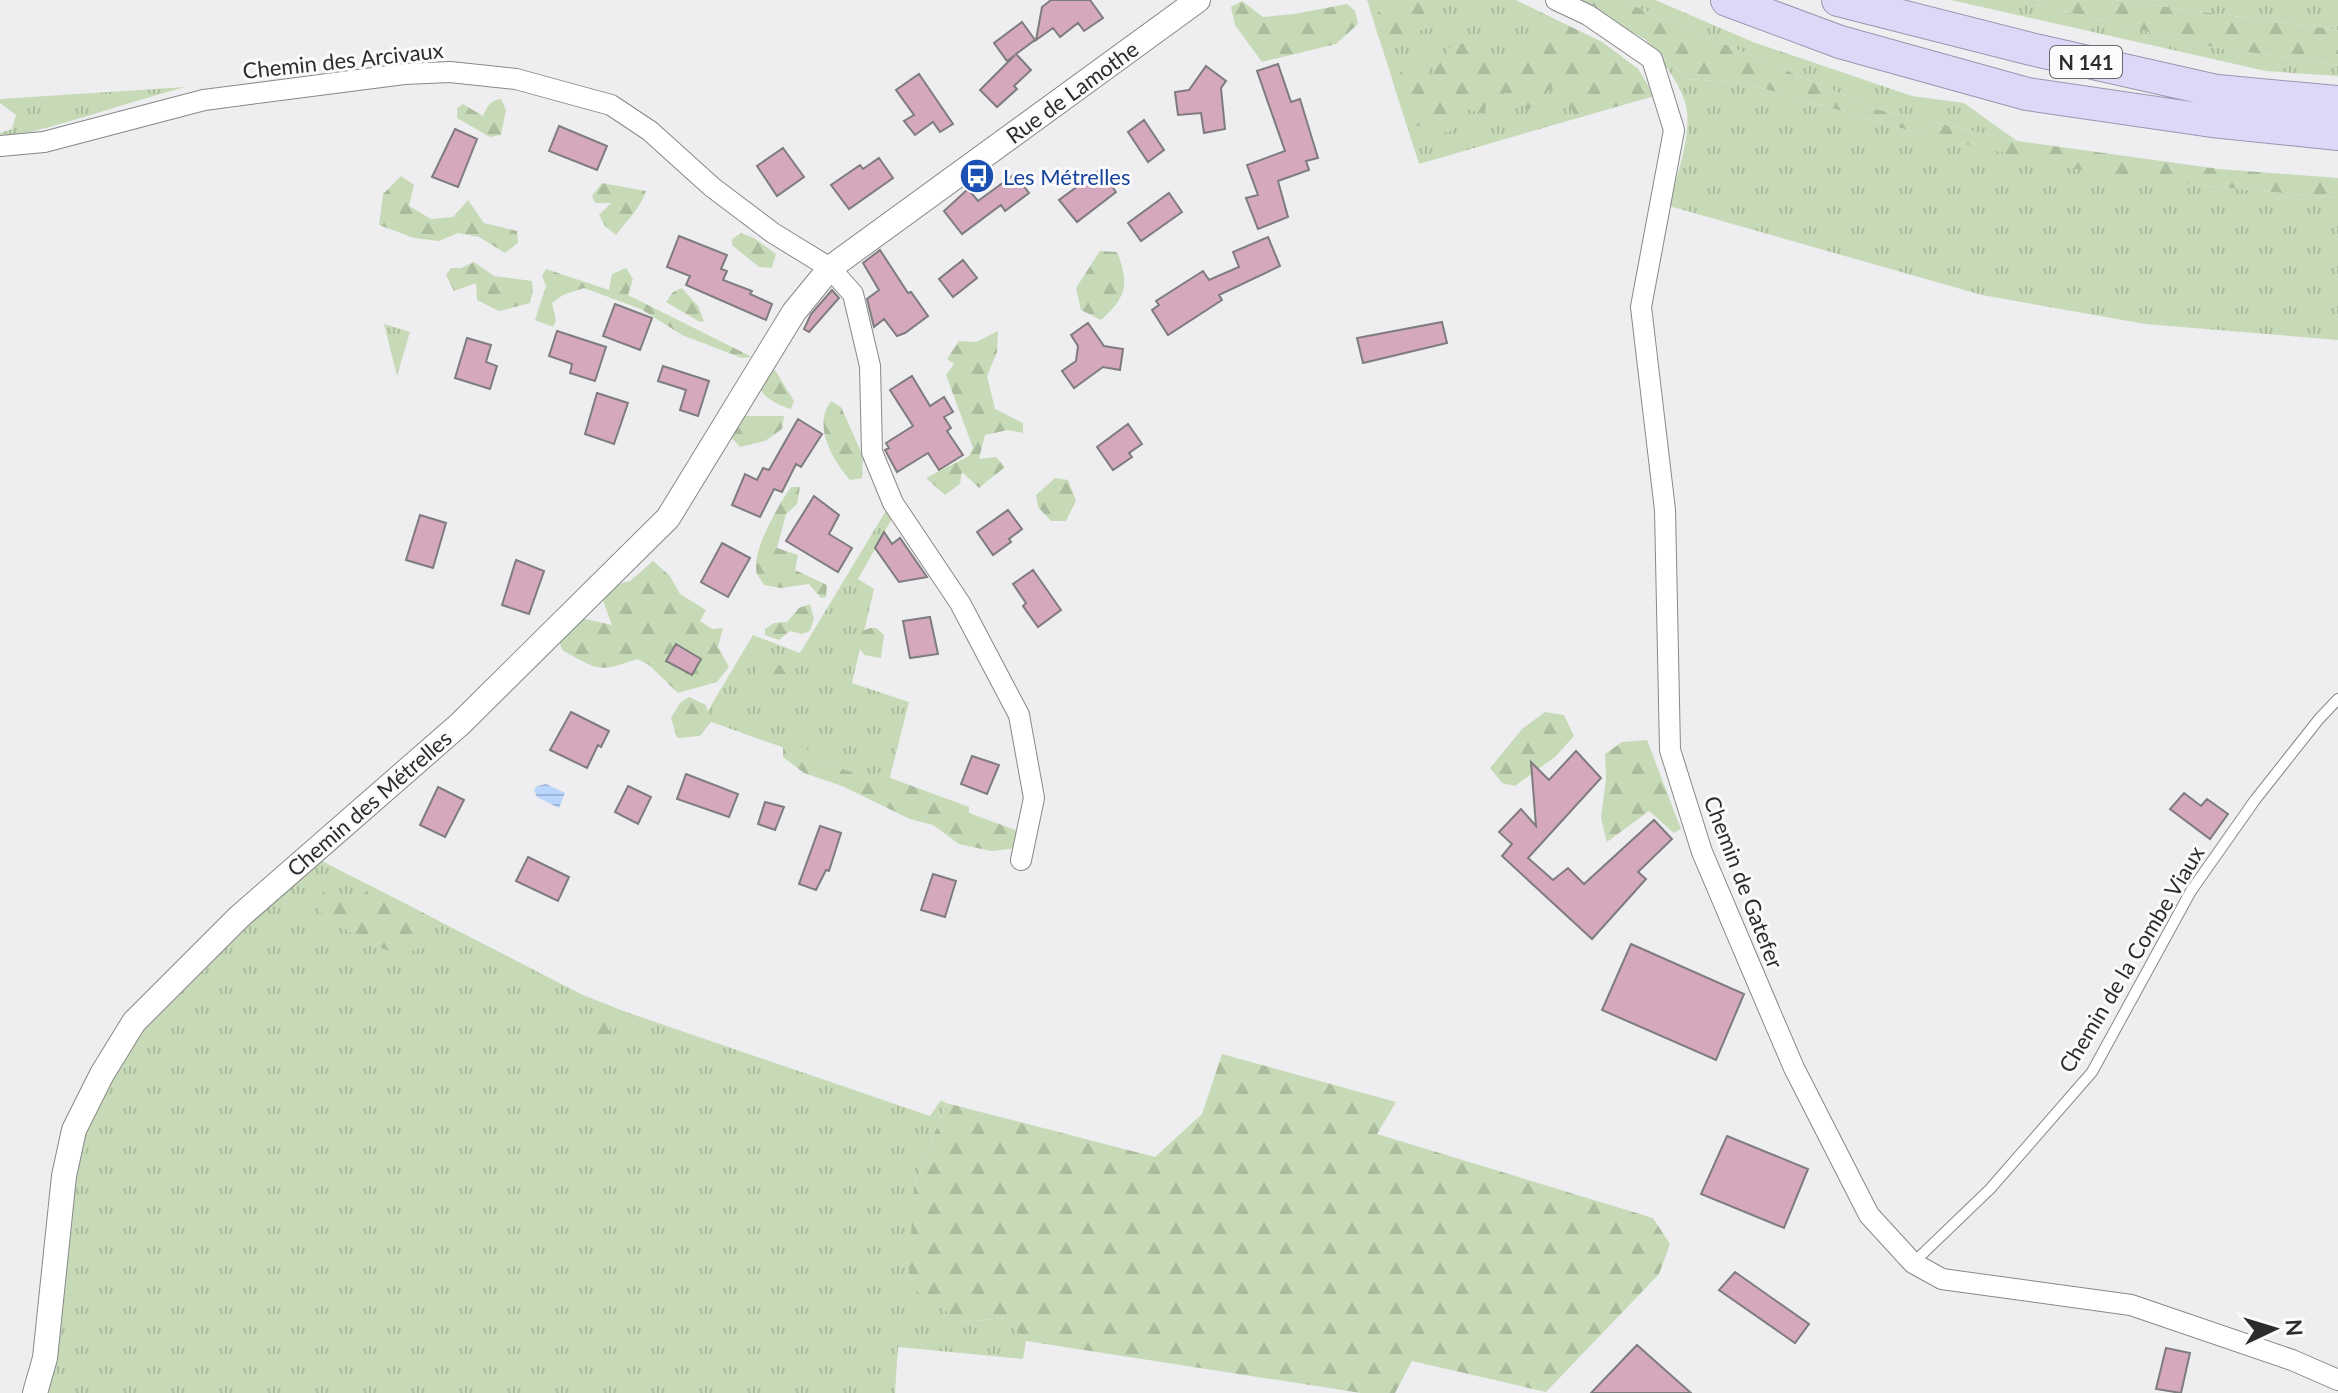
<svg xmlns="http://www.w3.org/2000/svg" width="2338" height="1393" viewBox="0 0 2338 1393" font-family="Lato,sans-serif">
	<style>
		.grass { fill: url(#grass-tufts) }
		.forest { fill: url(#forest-firs) }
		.water { fill: url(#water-rules) }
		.building { fill: #d6a8bd; stroke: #7e7c7d; stroke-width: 2 }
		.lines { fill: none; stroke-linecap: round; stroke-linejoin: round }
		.service-casing { stroke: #88888a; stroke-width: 12 }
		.minor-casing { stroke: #88888a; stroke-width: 22 }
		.tertiary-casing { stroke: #88888a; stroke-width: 26 }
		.trunk-casing { stroke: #9a95b0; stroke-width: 34 }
		.service { stroke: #fff; stroke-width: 10 }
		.minor { stroke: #fff; stroke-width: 20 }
		.tertiary { stroke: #fff; stroke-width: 24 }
		.trunk { stroke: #ded8f8; stroke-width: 32 }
		.labels { text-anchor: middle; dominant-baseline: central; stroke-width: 6; stroke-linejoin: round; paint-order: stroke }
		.shield { fill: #fbfbfe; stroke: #6a6a6c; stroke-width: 2 }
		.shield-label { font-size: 20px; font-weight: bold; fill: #2c2c2d }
		.street-label { font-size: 22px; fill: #2c2c2d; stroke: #fbfbfe }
		.transit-label { font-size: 22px; fill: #164399; stroke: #fbfbfe; text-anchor: start }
	</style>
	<defs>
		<pattern id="grass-tufts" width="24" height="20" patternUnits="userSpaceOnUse" patternTransform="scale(2)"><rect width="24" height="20" fill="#c7dab7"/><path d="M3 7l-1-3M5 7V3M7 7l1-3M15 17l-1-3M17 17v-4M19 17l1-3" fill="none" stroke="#abbb9e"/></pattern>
		<pattern id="forest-firs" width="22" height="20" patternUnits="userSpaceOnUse" patternTransform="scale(2)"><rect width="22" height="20" fill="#c7dab7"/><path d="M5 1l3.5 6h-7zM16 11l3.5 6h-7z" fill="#abbb9e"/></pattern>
		<pattern id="water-rules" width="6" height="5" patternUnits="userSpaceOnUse" patternTransform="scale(2)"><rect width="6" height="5" fill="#bad5fb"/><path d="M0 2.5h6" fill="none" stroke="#a0b7d7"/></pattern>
	</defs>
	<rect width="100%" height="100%" fill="#eeeef0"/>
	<path class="grass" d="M1367,0H1516L1602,42L1638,69L1654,96L1419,164Z
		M1620,0H1655L1753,42L1912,96L1964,103L2017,141L1879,110Z
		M1951,0H2019L2206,46L2338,65V76L2266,71Z
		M2114,0H2338V30Z
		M1645,39L1687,79L1744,83L1925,135L2208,186L2338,198V340L2145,324L1982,295L1669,206C1676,178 1694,130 1685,102C1678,79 1659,58 1645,39Z
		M186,87C124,103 63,126 0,139V133L12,129L16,115L0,103V99Z
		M384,324L410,332L397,376Z
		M887,509L894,515L858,579L874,589L852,683L909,702L888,785L703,719L753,635L800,653Z
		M318,859L583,995L626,1012L930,1116L941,1100L946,1103L914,1187L962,1322L1006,1318L1026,1341L1023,1359L898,1347L895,1393H45L67,1232L82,1140L123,1058L159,1009Z"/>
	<path class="forest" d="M1390,0H1433L1427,28L1394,40L1378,36L1373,18Z
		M1572,0H1620L1879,110L2017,141L2219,169L2338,178V198L2208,186L2077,169L1925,135L1744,83L1687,79L1645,39Z
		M2019,0H2114L2338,30V65L2206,46Z
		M1242,1L1263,17L1294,14L1347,4L1355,11L1358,24L1336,44L1262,62L1235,25L1231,7Z
		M1548,16L1602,42L1638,69L1654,96L1576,118L1558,82L1527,111L1512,93L1487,94L1485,114L1466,109L1449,133L1406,123L1393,82L1410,60L1424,57L1430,78L1450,47L1472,40L1486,60L1543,46L1540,26Z
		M501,99L506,110L501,135L490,137L457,118V108L463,104L483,116C487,107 490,100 501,99Z
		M401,176L414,185L409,206L431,219L453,217L468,200L484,223L517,231L518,243L505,253L479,237L458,233L439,241L414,238L379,225L383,194Z
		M602,183L646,191C639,210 628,219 616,235L605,226L599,215L611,203H595L592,196Z
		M741,233L754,238L776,254L772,268L759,267L732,245V239Z
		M1100,251L1117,252C1130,284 1126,298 1101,320L1081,310L1076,288Z
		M474,262L494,276L532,281L533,290L530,303L499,311L477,300L476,283L454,291L446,275L451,268H461Z
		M626,268L633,279L628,295L752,357L742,358L682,335L641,309L584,288L563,295L552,303L556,321L553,327L535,320L546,286L542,276L546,269L609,290L612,274Z
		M682,288L698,306L704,321L700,322L666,302L673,292Z
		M998,331L997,352L987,376L995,409L1023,423V433L1008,430L985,435L979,459L996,457L1005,467L979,488L962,472L960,484L945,495L926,478L969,456L973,448L946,375L954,364L947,359L959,341L976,342Z
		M775,370L794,401L791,409C776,404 763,398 756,382L764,371Z
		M831,401L841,407L863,456L862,478L850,480C833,460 812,426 831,401Z
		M735,416H784L782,429L765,441L740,447L730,436Z
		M1055,478L1068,480L1076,501L1066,521H1051L1038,507L1036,495Z
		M791,487H800L797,504L786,514L777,548L798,555L795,570L827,585L826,597L821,598L809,584L781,588L764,585C762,581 759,578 757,574C750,553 779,504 791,487Z
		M653,561L670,576L680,594L706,610L700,621L712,629L723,628L718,647L729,667L717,682L678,693L649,665L637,659C598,673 598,670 562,650L558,638L581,618L612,625L602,598L610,586L630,581Z
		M810,604L814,619L810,631L802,634L790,631L779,640L765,635V629L774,623L787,622L799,608Z
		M870,628H876L884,635L881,658L864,655L852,635Z
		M772,660L781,666L788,677L777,689L764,687L754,678C755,665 760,663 772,660Z
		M689,697L706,705L711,722L700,736L677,738L671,718L680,703Z
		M1545,712L1564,715L1574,736L1556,756L1515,786L1502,783L1490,768L1522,729Z
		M1647,740L1681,829L1674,833L1649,811L1607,842L1601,818L1606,779L1605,754L1622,742Z
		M788,745L805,747L815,759L869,778L877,773L969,807V813L1021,832L1020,842L1011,849L991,851L959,844L933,825L910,819L842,786L804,773L783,757V747Z
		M371,886L439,921C434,929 428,942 421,947C392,967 344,927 319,911L317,901L325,889L346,903L360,898Z
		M608,1011L613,1016L608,1038L600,1045H593L596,1019Z
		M1222,1054L1396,1102L1377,1134L1653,1218L1670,1244L1659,1274L1546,1392L1412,1361L1395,1393H1361L1026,1341L1006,1318L962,1322L908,1285L914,1187L946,1103L1155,1157L1202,1114Z"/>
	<path class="water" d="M546,784L565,793L559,808L537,797L534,790L537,786Z"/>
	<path class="building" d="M1051,0H1090L1103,18L1084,31L1078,23L1060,37L1053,28L1036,40L1042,7Z
		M1022,22L1035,40L1016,54L1031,70L1014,86L1017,89L997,107L980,90L1015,55L1007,61L994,43Z
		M1278,64L1291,102L1300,99L1318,158L1306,161L1309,170L1278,181L1288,217L1258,229L1246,198L1258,195L1247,165L1285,151L1257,71Z
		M1206,66L1226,81L1221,88L1225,129L1204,133L1201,113L1178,115L1175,92L1189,90Z
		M919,74L953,124L940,132L933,122L915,135L904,121L914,115L896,90Z
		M1144,120L1164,150L1148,162L1128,132Z
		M559,126L607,146L597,170L549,151Z
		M455,129L477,139L458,187L432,177Z
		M783,148L804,177L777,196L757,166Z
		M879,158L893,178L849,209L831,185L860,165L863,169Z
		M1100,170L1116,192L1077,222L1059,200Z
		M1015,174L1029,193L1005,211L1001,205L962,234L944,211L968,189L978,201Z
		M1169,193L1182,212L1141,241L1128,223Z
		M679,236L727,255L721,269L727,271L723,280L752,291L750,294L772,304L766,320L686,285L690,276L667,267Z
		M1268,237L1280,266L1219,295L1222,300L1168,335L1152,310L1159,305L1156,301L1203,271L1209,280L1239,267L1233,252Z
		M880,250L908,293L911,292L928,316L905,333L897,336L884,319L874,327L867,299L879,290L863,263Z
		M963,260L977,278L953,297L939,279Z
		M832,290L839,298L809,332L804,329L811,314Z
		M615,304L652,318L640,350L603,336Z
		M1442,322L1447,343L1363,363L1357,338Z
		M1088,323L1104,346L1123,349L1120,370L1103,367L1074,388L1062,371L1076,361L1078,346L1071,335Z
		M557,331L606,347L595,381L570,373L572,364L549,356Z
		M467,338L491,345L486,362L497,366L490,389L455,378Z
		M663,366L709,381L698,416L680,410L686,390L658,381Z
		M912,376L930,406L944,397L953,412L944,417L951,428L947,431L963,455L939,470L928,453L897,472L885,450L889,448L886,443L913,426L890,390Z
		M597,393L628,403L614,444L585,434Z
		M798,419L822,434L801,467L796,464L782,492L774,489L760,517L732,505L745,474L757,480L763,468L769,470Z
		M1128,424L1142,444L1129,453L1132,457L1113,470L1097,447Z
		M814,496L839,515L829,534L852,548L838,572L786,541Z
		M1008,510L1022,529L1009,539L1011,542L993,555L977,532Z
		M420,515L446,523L433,568L406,560Z
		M884,532L892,544L900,538L927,577L899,582L875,548Z
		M722,543L750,558L728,597L701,582Z
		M516,560L544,571L529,614L502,605Z
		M1033,570L1061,610L1038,627L1023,606L1026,603L1013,584Z
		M930,617L938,654L910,658L903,621Z
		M676,644L701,659L692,675L666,661Z
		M571,712L609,731L601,747L598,745L587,768L550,750Z
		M1576,751L1601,778L1528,858L1553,880L1568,868L1584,884L1654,820L1672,839L1638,872L1646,879L1592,939L1502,856L1512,844L1499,832L1521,809L1536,826L1531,762L1549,780Z
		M972,756L999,765L987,794L961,784Z
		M686,774L738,794L729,817L677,799Z
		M628,786L651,797L638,824L615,812Z
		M438,787L464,800L445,837L420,825Z
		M2184,793L2201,806L2207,799L2228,814L2210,839L2170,809Z
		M765,802L784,807L775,830L758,824Z
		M820,826L841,833L829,871L826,870L816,890L799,884Z
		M528,857L569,877L558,901L516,881Z
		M933,874L956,881L945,917L921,910Z
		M1631,944L1744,994L1716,1060L1602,1010Z
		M1727,1136L1808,1169L1784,1228L1701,1194Z
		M1735,1272L1809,1324L1795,1343L1719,1290Z
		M1637,1345L1691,1393H1591Z
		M2166,1348L2190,1353L2181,1393L2156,1389Z"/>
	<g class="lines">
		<g class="service-casing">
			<path id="service" d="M1913,1263L1990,1189L2092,1072L2191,891L2255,800L2319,719L2338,699"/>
		</g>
		<g class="minor-casing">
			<path id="minor" d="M1556,0L1588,15L1652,59L1674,130L1641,307L1665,510L1670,750L1702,852L1773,1019L1794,1068L1869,1215L1913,1263L1942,1279L2131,1305L2292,1360L2338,1380
				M0,146L44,142L204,100L404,74L450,72L516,79L611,105L650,131L712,187L773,233L830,268L853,294L870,366L872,452L893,503L960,603L1019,715L1034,798L1021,860"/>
		</g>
		<g class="tertiary-casing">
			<path id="tertiary" d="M35,1393L45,1358L64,1176L74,1130L102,1074L134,1022L239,917L460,724L668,518L794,312L830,268L1198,0"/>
		</g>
		<g class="trunk-casing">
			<path id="trunk" d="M1727,0L1840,42L2027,94L2212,121L2338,134
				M1838,0L2031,49L2217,91L2338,102"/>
		</g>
		<use href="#service" class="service"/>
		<use href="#minor" class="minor"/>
		<use href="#tertiary" class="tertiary"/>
		<use href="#trunk" class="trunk"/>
	</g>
	<defs>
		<g id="bus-disc" transform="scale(1.8)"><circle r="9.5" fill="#1a4fb4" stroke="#fbfbfe"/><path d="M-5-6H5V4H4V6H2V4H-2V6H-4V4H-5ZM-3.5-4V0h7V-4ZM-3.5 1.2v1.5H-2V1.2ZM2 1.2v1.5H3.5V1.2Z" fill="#fff"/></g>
	</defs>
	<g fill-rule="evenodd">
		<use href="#bus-disc" x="977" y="176"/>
	</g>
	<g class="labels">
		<rect class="shield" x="2050" y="46" width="72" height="32" rx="6"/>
		<g class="shield-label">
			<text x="2086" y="62">N 141</text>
		</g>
		<g class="street-label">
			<text transform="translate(343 60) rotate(-6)">Chemin des Arcivaux</text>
			<text transform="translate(1072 92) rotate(-36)">Rue de Lamothe</text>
			<text transform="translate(369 803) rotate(-41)">Chemin des Métrelles</text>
			<text transform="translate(1744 882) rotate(69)">Chemin de Gatefer</text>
			<text transform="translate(2131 959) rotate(-59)">Chemin de la Combe Viaux</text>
		</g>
		<g class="transit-label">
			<text x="1003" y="176">Les Métrelles</text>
		</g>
	</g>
	<g transform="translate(2274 1329) rotate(86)" stroke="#fbfbfe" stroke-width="6" paint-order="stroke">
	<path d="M0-6L14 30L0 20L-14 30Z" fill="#2c2c2d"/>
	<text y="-12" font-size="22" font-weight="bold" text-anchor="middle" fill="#2c2c2d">N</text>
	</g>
</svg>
